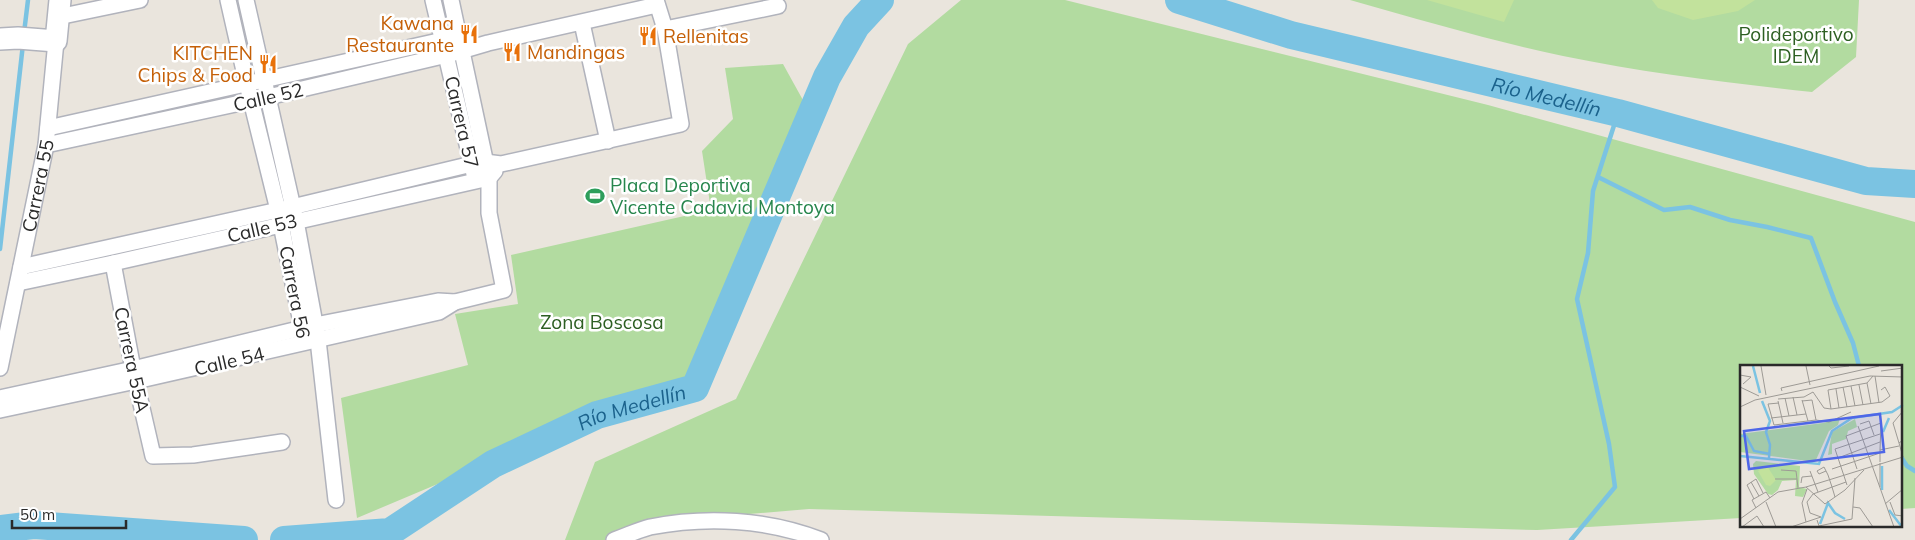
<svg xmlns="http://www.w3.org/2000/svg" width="1915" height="540" viewBox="0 0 1915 540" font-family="Mulish,sans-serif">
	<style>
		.green { fill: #b2dba0 }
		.pitch { fill: #c2e29c }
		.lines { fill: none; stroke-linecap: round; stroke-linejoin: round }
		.stream { stroke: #7bc3e2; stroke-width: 4.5 }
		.river { stroke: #7bc3e2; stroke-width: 28 }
		.street-casing { stroke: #b1b3bc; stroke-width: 18 }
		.secondary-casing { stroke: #b1b3bc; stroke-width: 24 }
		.street { stroke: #fff; stroke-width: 15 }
		.secondary { stroke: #fff; stroke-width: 21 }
		.labels { text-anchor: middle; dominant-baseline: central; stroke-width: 5; stroke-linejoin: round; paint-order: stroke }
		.food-label { font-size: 19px; fill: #c56008; stroke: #fff; text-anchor: end }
		.park-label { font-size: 19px; fill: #2d5f22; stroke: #fff }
		.street-label { font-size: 19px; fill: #2a2a2a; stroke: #fff }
		.leisure-label { font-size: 19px; fill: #27864d; stroke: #fff; text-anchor: start }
		.water-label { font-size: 20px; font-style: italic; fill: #1b628c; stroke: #fff }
		.inset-river { fill: none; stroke: #7bc3e2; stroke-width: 2.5 }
		.inset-road { fill: none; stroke: #9d9a95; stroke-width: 1 }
		.view { fill: #4e66e7; fill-opacity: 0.15; stroke: #4e66e7; stroke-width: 2.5 }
		.inset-edge { fill: none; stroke: #2a2a2a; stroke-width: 2.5 }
	</style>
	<rect width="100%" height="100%" fill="#eae5dd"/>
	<path class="green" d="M961,0H1065L1488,105L1915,222V508L1901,509V366H1741V518L1537,530L809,509L652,522L605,540H565L595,462L736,399L908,44Z
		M1350,0H1859L1856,57L1812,92C1729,83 1646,73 1563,56C1492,41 1421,20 1350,0Z
		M783,64L804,102L694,376L357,518L341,398L468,365L455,314L518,304L511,255L711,210L702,151L733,119L725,68Z"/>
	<path class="pitch" d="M1427,0H1514L1504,22Z
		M1652,0H1755L1738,11L1693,20L1658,8Z"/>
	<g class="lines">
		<path class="stream" d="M24,33L28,0
			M1598,177L1664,210L1690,207L1730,220L1767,227L1811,238L1835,302L1853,343L1859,366
			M0,249L23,44
			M1901,457L1907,466L1915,471
			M1571,540L1615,487L1609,444L1577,299L1588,253L1593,191L1618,113"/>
		<g class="river">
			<path id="s1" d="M1179,0L1291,35L1618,113L1866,181L1915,184"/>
			<path d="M0,529L34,525L244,540"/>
			<path id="s2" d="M284,540L390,532L493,464L597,415L695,388L827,77L856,26L880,0"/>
		</g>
		<g class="street-casing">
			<g id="street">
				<path d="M228,0L247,84L278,210L304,337"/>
				<path d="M246,0L296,221L318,340L336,500"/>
				<path d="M433,0L474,174"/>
				<path d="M58,17L140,0"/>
				<path d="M582,23L608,141"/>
				<path d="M665,29L778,6"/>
				<path d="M48,128L443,40L459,38L469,40"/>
				<path d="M46,145L268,97L447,55L488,43L657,5"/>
				<path d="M113,263L133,369L153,456L193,455L282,442"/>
				<path d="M21,267L292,207L472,164L485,162L501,164L681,124L665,29L656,0"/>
				<path d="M18,283L113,263L489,178L495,171"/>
				<path id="s3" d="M0,368L46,145L56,41"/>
				<path d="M0,398L133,369L315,325L438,301L455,302L504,290L489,213V178L451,0"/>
				<path d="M0,410L136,381L439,312L455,302"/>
				<path d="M614,540C626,536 638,530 650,527C706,516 767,519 821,540"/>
			</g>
		</g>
		<g class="secondary-casing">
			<path id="secondary" d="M0,39L18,38L56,41L60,0"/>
		</g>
		<use href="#street" class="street"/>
		<use href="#secondary" class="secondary"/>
	</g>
	<defs>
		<g id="restaurant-bare" transform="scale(1.5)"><path d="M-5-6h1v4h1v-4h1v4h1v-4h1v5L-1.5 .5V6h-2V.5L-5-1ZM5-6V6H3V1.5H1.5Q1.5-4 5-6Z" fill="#e8710a" stroke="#fff" stroke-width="2.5" paint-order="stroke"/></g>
		<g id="stadium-bare" transform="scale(1.5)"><path d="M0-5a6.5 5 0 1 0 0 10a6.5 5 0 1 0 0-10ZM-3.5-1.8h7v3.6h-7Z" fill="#2e9e5b" stroke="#fff" stroke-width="2.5" paint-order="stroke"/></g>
	</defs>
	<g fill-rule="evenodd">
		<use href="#restaurant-bare" x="469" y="34"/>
		<use href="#restaurant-bare" x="648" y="36"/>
		<use href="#restaurant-bare" x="512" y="52"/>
		<use href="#restaurant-bare" x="268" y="64"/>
		<use href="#stadium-bare" x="595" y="196"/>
	</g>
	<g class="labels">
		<g class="food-label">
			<text x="454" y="23">Kawana<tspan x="454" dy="22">Restaurante</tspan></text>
			<text x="663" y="36" text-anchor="start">Rellenitas</text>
			<text x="527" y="52" text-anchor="start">Mandingas</text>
			<text x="253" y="53">KITCHEN<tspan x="253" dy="22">Chips &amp; Food</tspan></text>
		</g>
		<g class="park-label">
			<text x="1796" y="34">Polideportivo<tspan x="1796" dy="22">IDEM</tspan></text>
			<text x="602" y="322">Zona Boscosa</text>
		</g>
		<g class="street-label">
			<text transform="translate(268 97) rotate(-13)">Calle 52</text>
			<text transform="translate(462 122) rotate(77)">Carrera 57</text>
			<text stroke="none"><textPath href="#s3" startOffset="186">Carrera 55</textPath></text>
			<text transform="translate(262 228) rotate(-13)">Calle 53</text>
			<text transform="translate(295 292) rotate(79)">Carrera 56</text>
			<text transform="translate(132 360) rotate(78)">Carrera 55A</text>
			<text transform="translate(229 361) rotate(-13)">Calle 54</text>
		</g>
		<g class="leisure-label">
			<text x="610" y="185">Placa Deportiva<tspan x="610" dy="22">Vicente Cadavid Montoya</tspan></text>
		</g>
		<g class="water-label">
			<text stroke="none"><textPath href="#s1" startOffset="380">Río Medellín</textPath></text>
			<text stroke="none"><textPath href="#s2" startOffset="380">Río Medellín</textPath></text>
		</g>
	</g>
	<g transform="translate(1740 365)">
		<rect width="162" height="162" fill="#eae5dd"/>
		<path d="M100,53L98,60L89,66L75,97L0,87V69L83,58ZM115,54L117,62L108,66L106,74L92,79V89L88,90L92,67ZM16,96L60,101L59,122L67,124L63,132L55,131L56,115L42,116L38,125L32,130L28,129L14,109L13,99Z" fill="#b2dba0"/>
		<path d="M27,101L36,115L30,121L26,120L18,106Z" fill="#c2e29c"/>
		<path class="inset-river" d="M13,1L20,28M22,36L30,56L26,67L30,80L29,93M143,67L149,53M0,71H6L14,86L30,89M0,91L79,99L92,66L112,53L152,47L163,40M142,125V101M149,145L162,162M80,159L88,138L95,148L105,154"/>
		<path class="inset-road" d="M21,1L26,30M66,1L70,20M89,1L91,3L109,1M141,6L163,3M0,10L11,12L3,19M135,11L139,38M127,18L131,39M119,20L123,40M111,21L115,41M0,22L19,31M103,22L107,42M96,24L99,43M88,25L127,18L133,11M88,25L91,44M42,26L41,23L139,1M53,32L57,50M45,33L49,51M38,34L64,32L73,27L84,43L91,44L142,37L150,31L145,22L141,25M62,35L68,56M38,36L43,58M62,36L72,35L76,55M39,38L28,39L34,60L76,55L89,57L111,47M0,42L15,35L130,11L163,12M31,53L66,49M120,59L129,56L134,70M118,61L154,162M163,75L159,78L163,92M159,78L153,58L163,46M98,93L140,77M140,97V85L159,81M92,104L140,88M117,104L106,71L141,58L140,85M41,105L56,106L57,114M70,106L78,127M86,106L79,109L77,106L84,102L88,110L92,122L95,132M35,114H57L58,123M11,117L19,131M61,118L62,112L72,111M107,120L95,84L140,69M66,122L85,139M140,122V98M14,134L7,120L16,114L23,128M26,137L36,162M150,137L155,150L163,151M85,139L105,125L124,105M145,139L163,124M113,142L120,143L133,162M16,143L12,135L26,127L30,133M81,152L70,148L67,137L73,129L106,117M0,154L38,127L66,122L163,92M77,155L79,161L112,154L115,113M66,157L62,138L67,124M2,162L17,151L24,162M51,162L81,152"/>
		<path class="view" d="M140,49L144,87L9,104L4,66Z"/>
		<rect width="162" height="162" class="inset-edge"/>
	</g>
	<path d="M12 520v8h114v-8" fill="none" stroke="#2a2a2a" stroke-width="2.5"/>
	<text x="20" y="520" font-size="15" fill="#2a2a2a" stroke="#ffffff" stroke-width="4" paint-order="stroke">50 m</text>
</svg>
